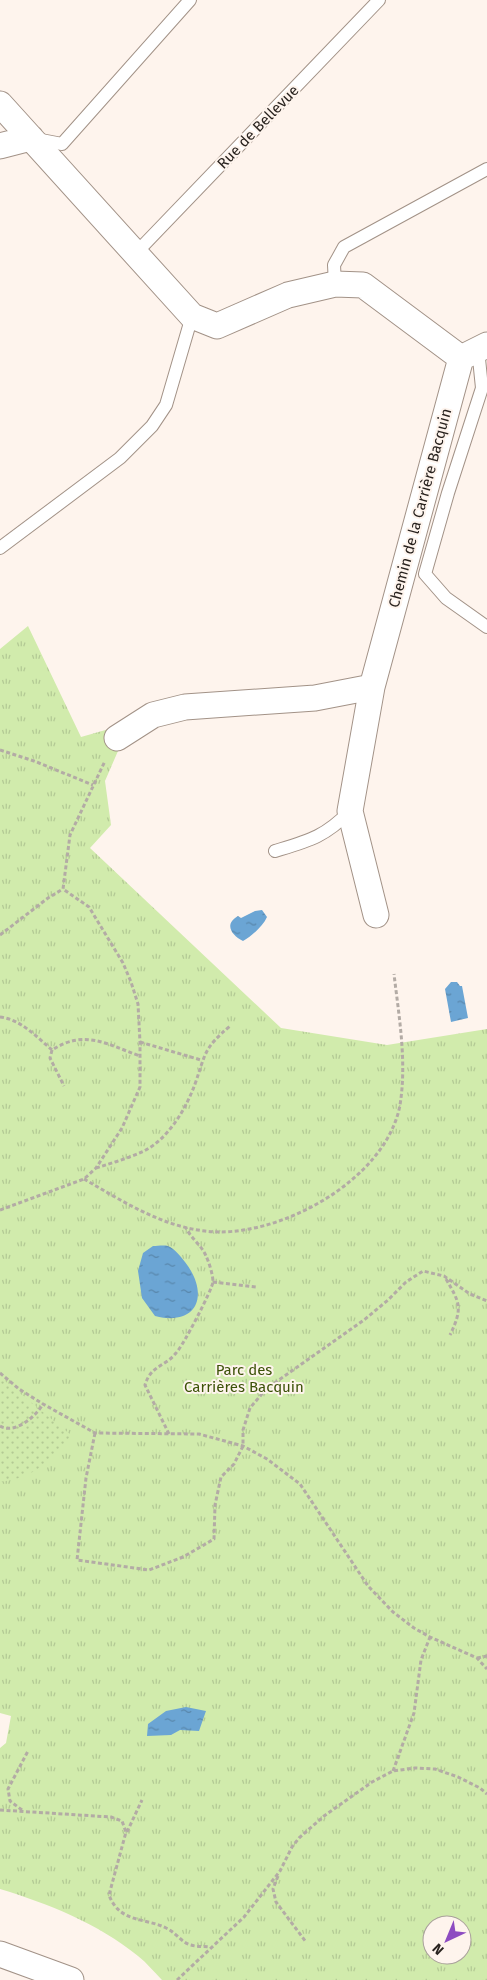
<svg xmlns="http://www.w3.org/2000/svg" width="487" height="1980" viewBox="0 0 487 1980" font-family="'Fira Sans',sans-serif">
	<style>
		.park { fill: url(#park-tufts); fill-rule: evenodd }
		.garden { fill: url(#garden-dots) }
		.water { fill: url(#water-ripples) }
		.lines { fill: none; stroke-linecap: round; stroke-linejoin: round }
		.service-casing { stroke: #a29287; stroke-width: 14 }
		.minor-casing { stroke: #a29287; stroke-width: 27 }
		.path { stroke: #b3aba5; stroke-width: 3; stroke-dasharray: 4 2.5; stroke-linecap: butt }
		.service { stroke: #fff; stroke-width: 12 }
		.minor { stroke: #fff; stroke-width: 25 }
		.labels { text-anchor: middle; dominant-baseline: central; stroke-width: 4; stroke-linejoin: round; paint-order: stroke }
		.street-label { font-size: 15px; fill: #29231f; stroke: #fef4ed }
		.park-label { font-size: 15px; fill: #3c5208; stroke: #fef4ed }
	</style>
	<defs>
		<pattern id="park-tufts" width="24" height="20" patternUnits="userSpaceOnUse" patternTransform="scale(1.25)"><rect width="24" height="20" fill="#d1ebac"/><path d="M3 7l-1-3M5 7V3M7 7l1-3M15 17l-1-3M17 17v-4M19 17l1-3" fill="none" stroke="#b3c994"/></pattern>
		<pattern id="garden-dots" width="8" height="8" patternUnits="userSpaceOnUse" patternTransform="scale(1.25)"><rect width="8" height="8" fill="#d1ebac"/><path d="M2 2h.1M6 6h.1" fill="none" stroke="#b3c994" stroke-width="1.8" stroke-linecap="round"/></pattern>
		<pattern id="water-ripples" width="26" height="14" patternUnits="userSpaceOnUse" patternTransform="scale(1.25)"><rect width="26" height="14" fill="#6ba5d4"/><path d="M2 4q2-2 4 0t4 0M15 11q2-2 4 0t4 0" fill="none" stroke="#5886ab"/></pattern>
	</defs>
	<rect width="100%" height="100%" fill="#fef4ed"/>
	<path class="park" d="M28,626L81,737L109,729L123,746L118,751L105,781L111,825L90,848L281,1028L387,1045L487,1029V1980H162C154,1972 147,1963 138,1956C97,1923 49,1904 0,1889V1748L6,1743L11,1716L0,1713V649ZM432,1925H462V1955H432Z"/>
	<path class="garden" d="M0,1377L71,1435C54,1461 32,1478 0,1482Z"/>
	<path class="water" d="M262,910L267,917C263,926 252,936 243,941C231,935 224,924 238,916L241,918L255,911Z
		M451,982H457L460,986H462L468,1018L451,1022L445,989Z
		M153,1246C157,1246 164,1245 168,1246C175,1249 181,1257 185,1262C210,1294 198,1327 155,1316L142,1298L138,1271L143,1253Z
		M186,1707L206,1711L199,1731L180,1730L171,1735L147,1736L148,1724L166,1711Z"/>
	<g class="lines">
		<g class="service-casing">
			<path id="service" d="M36,139L62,144L190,0
				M136,253L379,0
				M335,284L334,265L344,247L487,169
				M478,349L482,388L448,493L425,574L446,598L487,627
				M0,548L120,458L152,426L166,405L192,316
				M275,851C308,841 325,837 350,811"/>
		</g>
		<g class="minor-casing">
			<path id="minor" d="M0,104L192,316L217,326L288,295L335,284L363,285L461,358
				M0,146L31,138
				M117,738L153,715L185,707L315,698L372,687
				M376,915L350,811L372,687L461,358L487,345
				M0,1954L71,1980"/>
		</g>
		<path class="path" d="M0,750L34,761L93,785
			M0,935L48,898L63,889
			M0,1017C20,1019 37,1037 52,1050C85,1029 106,1044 140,1056
			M140,1042L201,1060
			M52,1050L50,1058L64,1086
			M96,1168C112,1163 129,1158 144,1151C168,1139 186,1109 195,1084C206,1053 203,1049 230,1026
			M84,1179C122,1201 161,1226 205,1231C276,1240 386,1181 400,1105C407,1062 399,1017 394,974
			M0,1210L84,1179L96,1168L122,1128L140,1087V1042L138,1004L131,982L123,963L89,907L63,889L70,835L105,761
			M446,1279C460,1303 463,1308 450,1335
			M213,1282L256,1287
			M0,1373L19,1389L43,1404L95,1433L199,1434L243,1446L267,1459L300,1484L368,1586L393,1612L414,1628L430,1637L477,1658L487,1669
			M0,1426C15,1435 36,1416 43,1404
			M95,1433L86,1478L77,1560L149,1570L183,1557L214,1539L215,1505L221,1477L234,1464L243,1446V1430L250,1408L266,1389L364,1320L388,1300L406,1282L423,1271L444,1276L470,1294L487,1301
			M169,1434L145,1385C151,1365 165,1367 176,1353C183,1346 212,1290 213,1282C213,1275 209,1262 206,1256C202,1246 191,1238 186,1228
			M477,1658L487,1656
			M393,1771L414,1713L421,1660L430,1637
			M0,1810L111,1817L122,1821L126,1832L109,1895C120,1924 146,1917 168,1929C176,1933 182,1943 191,1945C197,1947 204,1946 210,1947
			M22,1810L10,1801L8,1789L28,1751
			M127,1832L142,1800
			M278,1876L273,1889L276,1902L306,1942
			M177,1980L244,1917L280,1871L292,1847L299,1838L324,1816L372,1782L393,1771L415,1768L435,1769L458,1777L480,1788L487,1794"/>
		<use href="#service" class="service"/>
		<use href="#minor" class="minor"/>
	</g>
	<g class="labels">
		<g class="street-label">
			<text transform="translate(258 127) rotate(-46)">Rue de Bellevue</text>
			<text transform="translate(420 508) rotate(-75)">Chemin de la Carrière Bacquin</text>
		</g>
		<g class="park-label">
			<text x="244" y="1370">Parc des<tspan x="244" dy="17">Carrières Bacquin</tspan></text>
		</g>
	</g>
	<g transform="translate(447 1940) rotate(224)"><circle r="24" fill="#fef4ed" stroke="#a9a09b"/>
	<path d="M0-4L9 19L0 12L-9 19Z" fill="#8d4cc1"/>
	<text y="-8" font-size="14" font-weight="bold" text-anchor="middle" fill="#29231f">N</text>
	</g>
</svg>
